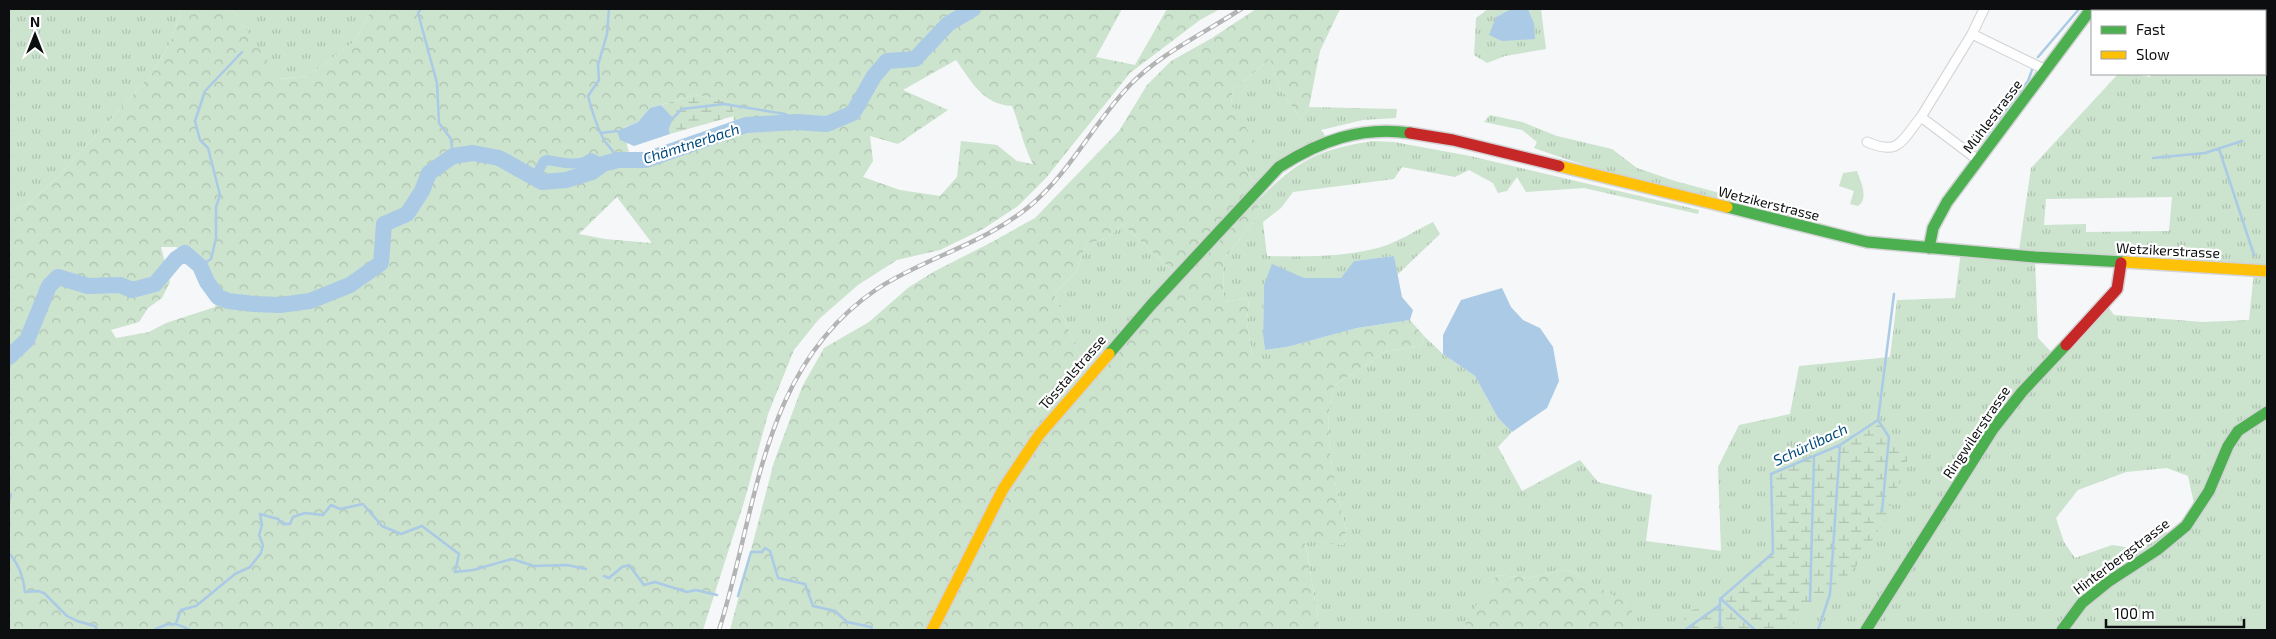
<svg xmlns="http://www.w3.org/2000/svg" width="2276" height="639" viewBox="0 0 2276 639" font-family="'Exo 2',sans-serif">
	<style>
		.grass { fill: url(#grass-tufts); fill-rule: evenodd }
		.forest { fill: url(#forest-crowns); fill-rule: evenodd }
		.wetland { fill: url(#wetland-marsh) }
		.park { fill: #cce3ce }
		.water { fill: #abcae6 }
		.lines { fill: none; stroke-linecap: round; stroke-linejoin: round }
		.stream { stroke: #abcae6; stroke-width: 2.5 }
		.canal { stroke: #abcae6; stroke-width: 10 }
		.river { stroke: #abcae6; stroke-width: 16 }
		.street-casing { stroke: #d2d3d5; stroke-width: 11 }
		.fast-casing { stroke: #d2d3d5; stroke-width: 14 }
		.slow-casing { stroke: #d2d3d5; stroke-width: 14 }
		.jam-casing { stroke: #d2d3d5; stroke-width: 14 }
		.street { stroke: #fefefe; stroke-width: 9 }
		.fast { stroke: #4caf50; stroke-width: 11 }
		.slow { stroke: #ffc107; stroke-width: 11 }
		.jam { stroke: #c62828; stroke-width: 11 }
		.rail-casing { stroke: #b4b4b5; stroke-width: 4.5 }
		.rail { stroke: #fff; stroke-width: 2.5; stroke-dasharray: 8; stroke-linecap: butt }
		.labels { text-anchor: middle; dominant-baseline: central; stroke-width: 4.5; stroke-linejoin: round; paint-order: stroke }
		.street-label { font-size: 14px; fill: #0d0e0f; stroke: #fff }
		.water-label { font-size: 15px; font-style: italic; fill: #014a7b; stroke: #fff }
	</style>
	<defs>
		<pattern id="grass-tufts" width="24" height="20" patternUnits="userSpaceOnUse" patternTransform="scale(1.25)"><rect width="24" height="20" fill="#cce3ce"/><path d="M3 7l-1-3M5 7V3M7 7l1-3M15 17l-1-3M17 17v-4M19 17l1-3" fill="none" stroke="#aec2b0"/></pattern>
		<pattern id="forest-crowns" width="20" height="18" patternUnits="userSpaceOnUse" patternTransform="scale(1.25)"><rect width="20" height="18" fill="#cce3ce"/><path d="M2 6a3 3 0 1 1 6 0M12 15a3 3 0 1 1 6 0" fill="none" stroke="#aec2b0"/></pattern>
		<pattern id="wetland-marsh" width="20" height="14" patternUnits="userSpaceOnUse" patternTransform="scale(1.25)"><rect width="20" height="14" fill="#cce3ce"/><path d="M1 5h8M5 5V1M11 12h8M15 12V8" fill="none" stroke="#aec2b0"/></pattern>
	</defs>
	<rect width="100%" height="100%" fill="#f5f7f9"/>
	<path class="grass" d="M9,9H182L170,43L151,75L56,179L29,203L9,213Z
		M229,9H372L355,41L308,76L279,79L235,13Z
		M1488,9H1511L1496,17L1534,23L1528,9H1541L1546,49L1505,56L1487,63L1474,55L1476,18Z
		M2252,9H2267V630H1638L1629,605L1574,573L1563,570L1528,578L1497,575L1466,622L1467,630H1320L1305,540L1344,545L1346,531C1336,483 1320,434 1334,386L1385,352L1422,345L1424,336L1443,354L1475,376L1498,418L1512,432L1498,447L1522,491L1580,460L1598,482L1652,495L1646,541L1721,551L1718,467L1739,425L1790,414L1799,366L1890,357L1897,300L1955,298L1961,251L2019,250L2031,168L2118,74H2134L2150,77L2151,74H2265V11H2252ZM2172,197L2169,231L2086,232V224L2044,225L2046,199ZM2035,258L2254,271L2249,320L2203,322L2114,315L2106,304L2055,356L2038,338ZM2167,468L2188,476L2196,513L2173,537L2155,526L2131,548L2112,545L2075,558L2064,542L2056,518L2078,490L2126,472Z
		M1270,59L1280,90L1301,119L1309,107L1397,109L1396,118L1363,120L1321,130L1328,140L1258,187L1244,168L1231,104L1233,90Z
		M1490,115L1522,122L1557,136L1612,149L1637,168L1675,181L1816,219L1813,223C1720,200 1625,181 1534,148L1537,142L1522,130L1484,122Z
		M1373,141L1394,142L1470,156L1699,210L1698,214L1584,188L1526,192L1517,177L1507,191L1498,193L1493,183L1469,170L1455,177L1402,167L1394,179L1293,192L1281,208L1263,222L1267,256C1302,257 1355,257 1387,245C1403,239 1418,229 1433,222L1440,234L1397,275L1394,256L1354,261L1342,278H1304L1264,285L1263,335L1265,350L1287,347L1275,371L1252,355L1247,322L1249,298L1224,302L1223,260L1259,214L1258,200C1299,160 1316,150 1373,141Z
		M1122,224L1173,271L1085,370L1054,294L1077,271L1086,244L1108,238Z"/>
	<path class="forest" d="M182,9H229L235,13L280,79L308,76L355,41L372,9H1122L1096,57L1135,65L1167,9H1220L1200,20L1130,73L1046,178L1018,206L983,229L940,250L897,260L858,285L819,319L794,350L768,414L745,499L703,630H9V213L29,203L56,179L151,75L170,43ZM956,60C972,82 982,104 1012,106C1020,125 1023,146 1033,164L1017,161L997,145L961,141L957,177L940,196L900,190L863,177L873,161L870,136L898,144L948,110L903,90ZM695,95L733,102L734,129L656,159L631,161L623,128L638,122L650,108ZM617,197L651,242V243L605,239L579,234ZM161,247H176L206,261L218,293L215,307L166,323L149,332L116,338L111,330L139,322L148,308L162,298L170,282Z
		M1256,9H1342L1339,11L1320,51L1309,107L1301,119L1280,90L1270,59L1233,90L1231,104L1258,147L1244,168L1258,187L1259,214L1223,260L1224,302L1249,298L1247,322L1252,355L1275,370L1287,347L1357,328L1410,320L1424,336L1422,345L1385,352L1334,386C1320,434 1336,483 1346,531L1344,545L1305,541L1320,630H730L774,462L802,387L824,348L869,322L909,287L935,271L992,242L1035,218L1119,131L1147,85L1171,61L1212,38ZM1122,224L1173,271L1085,370L1054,294L1077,271L1086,244L1108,238Z
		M1563,570L1574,573L1630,605L1638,630H1467L1465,622L1497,575L1528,578Z"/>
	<path class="wetland" d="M695,95L733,102L734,116L670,134L669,129L672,118L661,105Z
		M1878,420L1889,437L1909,455L1886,518L1857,565L1830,594L1786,630H1675L1690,611L1720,599L1773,553L1771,474L1840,445Z"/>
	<path class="park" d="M1857,171C1861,182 1869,199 1858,206L1850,204L1854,191L1839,186L1843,173Z"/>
	<path class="water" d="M1511,9H1528L1534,23L1535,39L1502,41L1489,35L1496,17Z
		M661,105L673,118L669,129L670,134L634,146L620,140L617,131L638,122L650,108Z
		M1394,256L1402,297L1413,310L1410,320L1357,328L1287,347L1265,350L1263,335L1264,285L1272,264L1304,278H1341L1354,261Z
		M1502,288L1511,307L1523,320L1540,328L1553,347L1559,381L1547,408L1512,432L1498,418L1475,376L1443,354V335L1461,300Z"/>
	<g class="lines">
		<path class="stream" d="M421,9L418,13L437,83L439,123L451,139L453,156
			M609,9L607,34L598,65L599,80L588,96C592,111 596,125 603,138C606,145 615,151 618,160
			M2038,57L2079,9
			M673,118L682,109L724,104L785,114L796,122
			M601,133L617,131
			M1980,143L2028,81L2032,70
			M2219,149L2254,255
			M2153,158L2205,153L2242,141
			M200,266L211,259L216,238V207L220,195L208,148L200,140L195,121L205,91L242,52
			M1878,420L1889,437L1882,511
			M9,493L11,495L9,500
			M9,518V524
			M9,553C19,565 23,576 25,592L38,591L44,593L67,616L77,621L95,626L97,630
			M604,576L609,578L622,567L629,565L644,585L655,582L687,592L696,590L717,595
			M738,596L751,552H762L765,548L770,551L778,578L805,584L813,606L835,611L847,622L871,627L872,630
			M1721,599L1755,630
			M1810,601L1814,458
			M176,623L181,610L196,606L235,574L250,567L261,553L263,545L259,535L262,525L260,514L278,519L283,524H290L293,517L305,513L323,515L331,505L340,509L363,504L382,526L401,534L422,526L459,554L455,572L473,570L512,559L534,566L567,565L586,569
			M154,630C169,622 175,622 190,630
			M1685,630L1720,605
			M1720,630V599L1773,553L1771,474L1840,445L1878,420L1894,294
			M1818,630L1830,594L1840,445"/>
		<path class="canal" d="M534,179L544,161L547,160C560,162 580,168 591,158L603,164"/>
		<path class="river" d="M9,357L27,340L49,286L58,277L88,286L120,285L132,290L155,284L176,259L185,253L200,266L207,282L218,297L228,301L254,304L280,305L310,301L350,285L381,263L384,224L407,214L422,191L429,173L453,156L473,153L499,158L542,182L566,180L592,172L603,164L618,160H646L746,125L796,122L827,124L853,113L874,76L887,61L915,59L948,24L973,9"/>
		<g class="street-casing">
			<path id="street" d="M1972,34L1984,9
				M1867,142C1900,156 1901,141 1921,117
				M1978,160L1921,117L1972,34L2046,70"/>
		</g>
		<g class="fast-casing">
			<path id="fast" d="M1727,207L1867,242L2035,257L2125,262
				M1929,248L1933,228L1947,202L2091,9
				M1109,354L1151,305L1279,167C1320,141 1360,126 1410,133
				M1866,630L1993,429L2022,392L2066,345
				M2062,630L2082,603L2108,582L2157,550L2186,526L2209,491L2228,446L2238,431L2267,412"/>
		</g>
		<g class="slow-casing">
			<path id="slow" d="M1559,166L1727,207
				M2125,262L2267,271
				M932,630L1003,489L1039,435L1109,354"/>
		</g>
		<g class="jam-casing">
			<path id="jam" d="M1410,133L1453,140L1559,166
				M2066,345L2117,289L2121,263"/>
		</g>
		<use href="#street" class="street"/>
		<use href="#fast" class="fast"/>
		<use href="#slow" class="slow"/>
		<use href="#jam" class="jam"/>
		<g class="rail-casing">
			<path id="rail" d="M719,630C758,508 760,368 877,289C926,257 985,244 1031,205C1071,171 1093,124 1129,86C1161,53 1203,34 1241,9"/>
		</g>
		<use href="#rail" class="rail"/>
	</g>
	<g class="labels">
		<g class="street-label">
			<text transform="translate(1992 116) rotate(-53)">Mühlestrasse</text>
			<text transform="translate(1769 203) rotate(14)">Wetzikerstrasse</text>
			<text transform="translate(2168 250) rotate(3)">Wetzikerstrasse</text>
			<text transform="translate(1072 372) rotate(-49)">Tösstalstrasse</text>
			<text transform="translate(1976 432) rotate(-56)">Ringwilerstrasse</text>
			<text transform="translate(2121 556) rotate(-37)">Hinterbergstrasse</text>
		</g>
		<g class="water-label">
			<text transform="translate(691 143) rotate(-18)">Chämtnerbach</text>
			<text transform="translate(1810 444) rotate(-25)">Schürlibach</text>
		</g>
	</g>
	<rect width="2276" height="639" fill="none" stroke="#0d0e0f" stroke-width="20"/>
	<rect x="2091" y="10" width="175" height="65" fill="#ffffff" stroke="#9e9f9f"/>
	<rect x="2101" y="26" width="25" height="8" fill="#4caf50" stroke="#9e9f9f"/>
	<text x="2136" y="35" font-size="15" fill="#0d0e0f">Fast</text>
	<rect x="2101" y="51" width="25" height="8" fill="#ffc107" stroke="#9e9f9f"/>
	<text x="2136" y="60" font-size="15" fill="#0d0e0f">Slow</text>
	<g transform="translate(35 35)" stroke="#ffffff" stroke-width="4" paint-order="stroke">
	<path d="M0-4L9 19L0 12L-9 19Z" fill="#0d0e0f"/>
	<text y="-8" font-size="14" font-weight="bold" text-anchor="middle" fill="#0d0e0f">N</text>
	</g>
	<path d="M2106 619v8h138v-8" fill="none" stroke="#0d0e0f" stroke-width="2.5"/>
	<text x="2114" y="619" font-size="15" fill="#0d0e0f" stroke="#ffffff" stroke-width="4" paint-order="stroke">100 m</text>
</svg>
